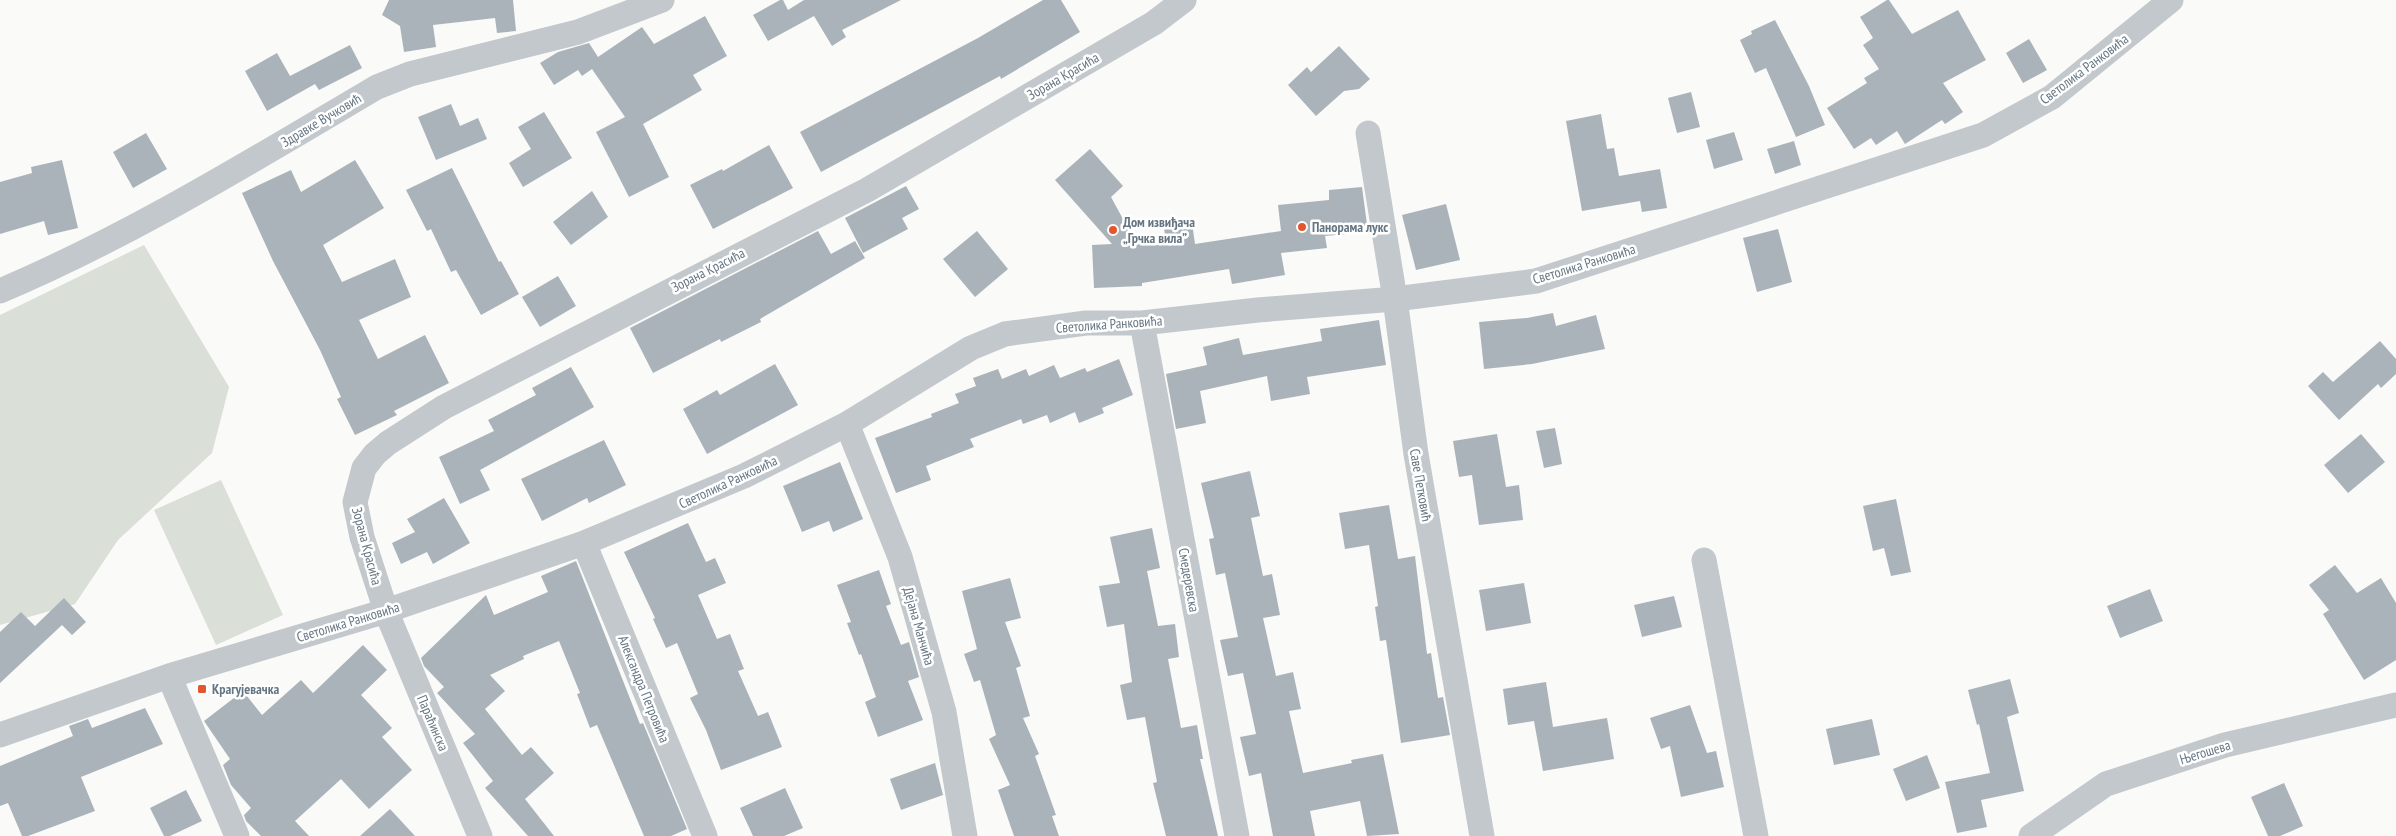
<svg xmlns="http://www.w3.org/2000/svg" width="2396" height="836" viewBox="0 0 2396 836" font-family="'PT Sans Narrow',sans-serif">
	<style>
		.green { fill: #dadfd7 }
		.building { fill: #aab3b9 }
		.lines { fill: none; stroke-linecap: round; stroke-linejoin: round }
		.minor { stroke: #c3c8cc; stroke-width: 25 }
		.poi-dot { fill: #e4572e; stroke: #fff; stroke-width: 2 }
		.labels { text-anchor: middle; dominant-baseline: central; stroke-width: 5; stroke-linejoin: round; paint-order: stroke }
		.street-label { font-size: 14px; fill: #657683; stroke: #fff }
		.poi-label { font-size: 14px; font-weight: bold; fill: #657683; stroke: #fff; text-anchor: start }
	</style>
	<rect width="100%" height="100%" fill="#fafaf8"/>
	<path class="green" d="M144,245L229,387L212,453L118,540L75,604L0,625V315Z
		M221,480L283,615L216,645L154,510Z"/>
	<path class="building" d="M389,0H513L516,31L497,33L495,18L433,25L436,47L404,52L400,26L382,15Z
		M780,0H783L788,10L804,0H901L842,30L846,37L832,46L814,16L768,41L753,15Z
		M1043,0H1061L1080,32L1001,79L1000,76L821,172L800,132L978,38Z
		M1887,0H1889L1912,34L1958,10L1986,60L1943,83L1963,112L1945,124L1942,120L1905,144L1897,131L1876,145L1871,138L1854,149L1827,108L1867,83L1864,78L1879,69L1863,45L1873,38L1860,17Z
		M705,16L727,56L693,75L702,90L643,124L669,177L629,197L596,132L625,117L592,69L582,76L578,70L554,85L540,63L558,52L589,43L598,57L642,27L654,44Z
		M1775,20L1809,86L1825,125L1796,137L1766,68L1755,73L1740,40L1752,34L1751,31Z
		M2029,39L2047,70L2023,83L2006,53Z
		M350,45L362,68L319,90L315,84L267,111L245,71L277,53L290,76Z
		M1339,46L1370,79L1359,89L1344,91L1316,116L1288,85L1307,67L1311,72Z
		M1691,92L1700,127L1677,133L1668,98Z
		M451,104L460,126L478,118L487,139L436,160L418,117Z
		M544,112L572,158L523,187L509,163L531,149L518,127Z
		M1601,114L1607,149L1614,148L1619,176L1660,169L1667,208L1642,212L1640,201L1582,211L1566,121Z
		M1734,132L1743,160L1714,169L1706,140Z
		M146,133L167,169L133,188L113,152Z
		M1794,141L1801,165L1775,174L1767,149Z
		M769,145L793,188L713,229L690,185L722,169L723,171Z
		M1090,149L1123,186L1111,197L1136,243L1166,242L1164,228L1192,223L1195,244L1281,231L1278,205L1329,200V190L1362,187L1368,232L1325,236L1327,248L1281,253L1285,275L1232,284L1229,269L1142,283V286L1094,288L1092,245L1112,244L1055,180Z
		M62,160L78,228L48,235L44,221L0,234V182L32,173L31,167Z
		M355,160L384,208L323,245L342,282L395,259L411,297L359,320L378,359L425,335L449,383L394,411L397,415L355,435L337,399L341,397L320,350L273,261L242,193L291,170L301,192Z
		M452,168L499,262L501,261L519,294L481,315L456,270L451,272L431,229L427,231L406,190Z
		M906,186L919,209L902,218L908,229L863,253L845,218Z
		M592,191L608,217L571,245L553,222Z
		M1446,204L1460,260L1416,270L1402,215Z
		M1778,229L1792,282L1757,292L1743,238Z
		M818,231L831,254L855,241L865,258L760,319L761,322L721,342L720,339L653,373L630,328Z
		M977,231L1008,269L975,297L943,259Z
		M558,276L576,306L540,327L522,297Z
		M1553,313L1556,326L1596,315L1605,349L1532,364L1484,369L1479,322L1527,318Z
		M1379,320L1386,365L1307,377L1310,394L1271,401L1267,376L1200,391L1206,423L1176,429L1166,374L1207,365L1203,347L1239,338L1243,355L1322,341L1320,329Z
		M2380,341L2396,359V374L2381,388L2378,384L2339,420L2308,386L2323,372L2333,382Z
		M1119,359L1133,395L1102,408L1104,413L1079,423L1075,412L1050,423L1047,415L1023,424L1021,419L970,439L974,447L926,466L931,480L896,493L875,438L932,417L931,414L959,403L955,394L976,386L973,378L998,369L1002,379L1026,369L1029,376L1054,365L1060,378L1085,368L1087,372Z
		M775,364L798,405L707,454L683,409L717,390L720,395Z
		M571,367L594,407L480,470L490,490L460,504L439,457L494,431L488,420L536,395L532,388Z
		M1555,428L1562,464L1544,468L1536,431Z
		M1497,434L1506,487L1519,485L1523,520L1479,525L1472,475L1459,477L1453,441Z
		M2361,434L2385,462L2348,493L2324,465Z
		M604,440L626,485L589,503L587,498L542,521L521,479Z
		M840,462L863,519L833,532L829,521L802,532L783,486Z
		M1250,471L1260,516L1251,518L1263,576L1272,574L1280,615L1263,618L1276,676L1293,672L1301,709L1289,711L1303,773L1352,763L1351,760L1383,754L1399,834L1367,836L1360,801L1310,811L1315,836H1273L1261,773L1249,776L1240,737L1256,734L1243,673L1228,676L1220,640L1238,637L1225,573L1216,575L1209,539L1214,538L1201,483Z
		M444,498L470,543L433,564L427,552L401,564L392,543L415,532L407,519Z
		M1896,499L1911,572L1891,576L1884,548L1873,551L1863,506Z
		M1389,505L1398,559L1415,556L1427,654L1431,653L1438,698L1443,697L1450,735L1401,743L1386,640L1380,641L1375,607L1378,606L1369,545L1345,549L1339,513Z
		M688,523L706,562L715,558L726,583L698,595L717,639L730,634L744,669L738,671L758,716L768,712L782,747L721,770L706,730L690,698L698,694L677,643L666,648L653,619L655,618L624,552Z
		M1152,528L1160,568L1147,571L1158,626L1175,624L1179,657L1168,659L1181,728L1197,725L1203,759H1200L1218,836H1166L1153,783L1157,782L1145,717L1127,720L1120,685L1132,682L1124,624L1107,627L1099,586L1120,583L1110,537Z
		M576,561L640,724L643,723L687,829L671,836H644L597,725L590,728L577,694L580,693L559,641L523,656L524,659L490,675L505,691L485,709L522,755L531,747L554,773L525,799L554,836H528L485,788L493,781L463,743L475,734L437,693L444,687L424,666L421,658L486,595L494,615L548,592L541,576Z
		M2335,565L2357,593L2381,578L2396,603V660L2364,680L2323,614L2329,610L2309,585Z
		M879,570L891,604L886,606L901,645L909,642L919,677L908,681L923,720L878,737L865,702L876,697L861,654L859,655L847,623L851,622L837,585Z
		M1010,578L1021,618L1005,622L1021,666L1016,668L1030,716L1023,718L1039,754L1035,756L1056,815L1052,816L1059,836H1014L998,790L1010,785L989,739L996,735L980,680L974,682L964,654L977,649L962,591Z
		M1524,583L1531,623L1486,631L1479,590Z
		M2150,589L2163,621L2120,638L2107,606Z
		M1674,596L1682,627L1642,637L1634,605Z
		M64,598L86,622L72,635L62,625L0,683V632L21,612L35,626Z
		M363,645L387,670L361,695L392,728L382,737L412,770L369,809L341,779L295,821L309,836H261L246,821L244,815L251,808L231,785L223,765L230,759L204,721L243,691L262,715L301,680L313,693Z
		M2010,679L2019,713L2007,717L2024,791L1981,800L1987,827L1957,833L1945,782L1990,773L1979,724L1977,725L1968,690Z
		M1546,682L1553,727L1607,718L1614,759L1543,771L1534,721L1508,725L1503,689Z
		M1690,705L1707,753L1716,751L1724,787L1681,797L1670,746L1661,749L1650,718Z
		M145,708L163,744L81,777L95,811L28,836H22L8,803L0,806V766L73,736L69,726L88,719L92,728Z
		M1872,719L1880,755L1834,765L1826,729Z
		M1927,755L1940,788L1906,801L1893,769Z
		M935,763L943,795L901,810L890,779Z
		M2284,783L2303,826L2280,836H2268L2251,797Z
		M785,788L803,828L784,836H753L740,808Z
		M186,790L202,821L170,836H164L150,808Z
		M390,809L415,836H360Z"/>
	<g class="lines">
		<path class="minor" d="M1368,133L1395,299L1416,454L1482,836
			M0,291C132,235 253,160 377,87L410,74L578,32L662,0
			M1142,323L1237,836
			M847,424L900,557L944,712L965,836
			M584,543L705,836
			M1704,560L1756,836
			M169,676L237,836
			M0,735L169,676L386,611L584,543L744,476L847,424L971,348L1005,334L1086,323H1142L1258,310L1395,299L1536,281L1983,135L2052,97L2171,0
			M480,836L386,611L362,537L355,502L364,468L375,454L388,443L444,407L867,190L1154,23L1184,0
			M2031,836L2106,784L2225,745L2396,705"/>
	</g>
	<g class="poi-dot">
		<circle cx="1302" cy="227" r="5"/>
		<circle cx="1113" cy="230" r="5"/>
		<rect x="197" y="684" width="10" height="10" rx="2.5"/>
	</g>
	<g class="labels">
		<g class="street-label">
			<text transform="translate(2084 69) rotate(-37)">Светолика Ранковића</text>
			<text transform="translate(1063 76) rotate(-30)">Зорана Красића</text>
			<text transform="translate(321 120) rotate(-31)">Здравке Вучковић</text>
			<text transform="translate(1584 264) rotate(-17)">Светолика Ранковића</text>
			<text transform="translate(708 270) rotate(-27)">Зорана Красића</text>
			<text transform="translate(1109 324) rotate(-4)">Светолика Ранковића</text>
			<text transform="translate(728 482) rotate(-25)">Светолика Ранковића</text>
			<text transform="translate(1421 485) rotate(80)">Саве Петковић</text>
			<text transform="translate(367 546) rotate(75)">Зорана Красића</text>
			<text transform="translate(1189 580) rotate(80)">Смедеревска</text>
			<text transform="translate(348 622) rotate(-17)">Светолика Ранковића</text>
			<text transform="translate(919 626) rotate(74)">Дејана Манчића</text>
			<text transform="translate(644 689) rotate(68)">Александра Петровића</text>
			<text transform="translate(433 723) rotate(67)">Параћинска</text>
			<text transform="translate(2205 752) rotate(-17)">Његошева</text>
		</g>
		<g class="poi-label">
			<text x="1123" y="222">Дом извиђача<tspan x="1123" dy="16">„Грчка вила”</tspan></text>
			<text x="1312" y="227">Панорама лукс</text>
			<text x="212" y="689">Крагујевачка</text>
		</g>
	</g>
</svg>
